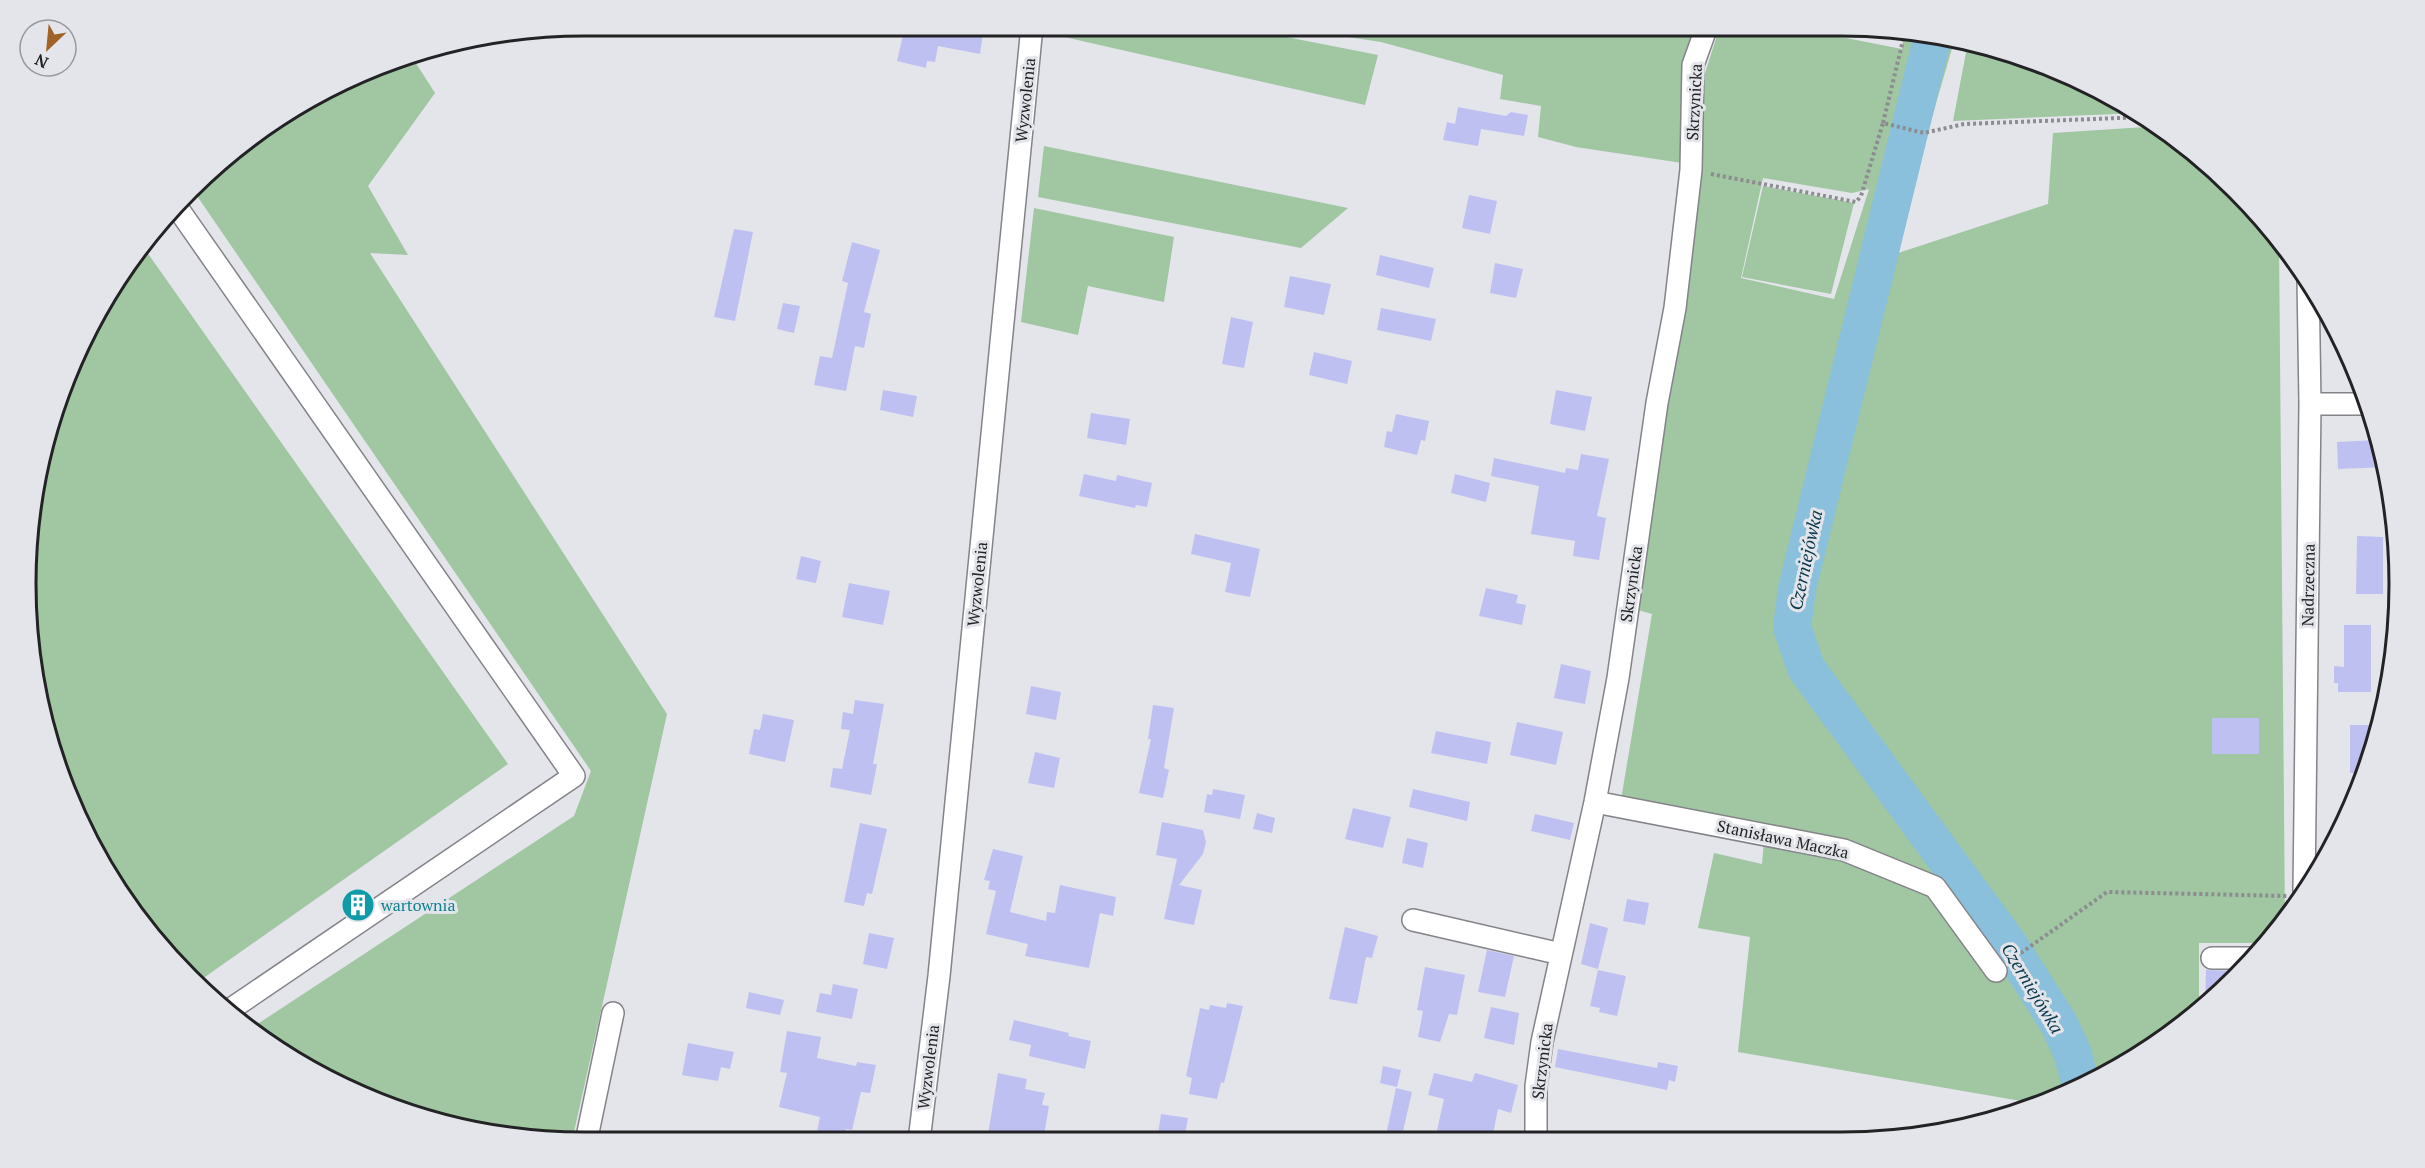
<svg xmlns="http://www.w3.org/2000/svg" width="2425" height="1168" viewBox="0 0 2425 1168" font-family="'PT Serif',serif">
	<style>
		.green { fill: #a0c6a2; fill-rule: evenodd }
		.lines { fill: none; stroke-linecap: round; stroke-linejoin: round }
		.river { stroke: #8ac0db; stroke-width: 38 }
		.building { fill: #bec0f1 }
		.minor-casing { stroke: #838389; stroke-width: 24 }
		.path { stroke: #8c8c91; stroke-width: 4; stroke-dasharray: 3 3; stroke-linecap: butt }
		.minor { stroke: #fff; stroke-width: 21 }
		.labels { text-anchor: middle; dominant-baseline: central; stroke-width: 6; stroke-linejoin: round; paint-order: stroke }
		.street-label { font-size: 16px; fill: #232325; stroke: #e4e5eb }
		.culture-label { font-size: 16px; fill: #0d838f; stroke: #e4e5eb; text-anchor: start }
		.water-label { font-size: 18px; font-style: italic; fill: #09384c; stroke: #e4e5eb }
		.rim { fill: none; stroke: #232325; stroke-width: 3 }
	</style>
	<rect width="100%" height="100%" fill="#e4e5eb"/>
	<path class="green" d="M1052,26H1230L1378,55L1365,105L1051,34Z
		M1275,26H1407L1412,28L1415,26H1701L1682,163L1576,147L1538,137L1541,106L1500,99L1503,75L1381,42Z
		M1720,26H1785L1902,49L1904,32L1955,38L1892,255L2048,204L2053,133L2160,126L2236,189L2279,242L2285,923L2265,943H2199V1009L2181,1027L2055,1100L2038,1104L1738,1052L1750,937L1698,928L1714,853L1762,864L1765,830L1621,800L1652,614L1638,610L1680,318L1700,89ZM1763,178L1852,193L1869,189L1834,299L1741,278Z
		M1968,42L2055,68L2139,113L1953,121Z
		M410,54L435,93L368,186L408,255L370,253L667,714L572,1141L475,1132L370,1100L274,1049L250,1029L574,816L591,771L195,193L244,141Z
		M1044,146L1348,208L1301,248L1038,197Z
		M1763,186L1854,203L1831,294L1742,277Z
		M1034,208L1174,237L1164,302L1088,286L1078,335L1021,322Z
		M144,248L508,764L195,984L83,831L30,657L36,475L68,371L119,274Z"/>
	<g class="lines">
		<path class="river" d="M1933,35L1797,589L1792,627L1806,668L2009,945L2059,1024L2072,1052L2081,1085"/>
	</g>
	<path class="building" d="M905,26H931L963,33L965,26H984L980,54L938,46L935,62L927,61L926,68L897,61Z
		M1458,107L1506,116L1511,112L1528,115L1524,136L1481,129L1478,146L1443,140L1447,122L1455,124Z
		M1469,195L1497,201L1490,234L1462,228Z
		M734,229L753,232L735,321L714,317Z
		M852,242L880,250L864,312L871,314L864,348L855,346L846,391L814,385L820,356L832,358L848,283L842,281Z
		M1380,255L1434,268L1429,288L1376,275Z
		M1495,263L1523,269L1516,298L1490,293Z
		M1290,276L1331,284L1324,315L1284,307Z
		M783,303L800,306L794,333L777,329Z
		M1381,308L1436,319L1431,341L1377,330Z
		M1231,317L1253,322L1244,368L1222,364Z
		M1314,352L1352,361L1347,384L1309,375Z
		M883,390L917,396L913,417L880,410Z
		M1556,390L1592,397L1585,431L1550,424Z
		M1091,413L1130,419L1126,445L1087,438Z
		M1396,414L1429,421L1425,441L1421,440L1417,455L1384,447L1387,431L1392,432Z
		M2378,440L2386,467L2338,469L2337,442Z
		M1581,454L1609,459L1597,516L1606,518L1599,560L1573,556L1575,541L1531,534L1539,486L1491,476L1494,458L1565,473L1566,468L1578,470Z
		M1084,474L1116,481L1117,475L1152,483L1147,507L1136,505L1135,508L1079,496Z
		M1455,474L1490,483L1486,502L1451,493Z
		M1195,534L1260,549L1250,597L1225,592L1231,563L1191,554Z
		M2357,536L2383,537V594H2356Z
		M801,556L821,561L816,583L796,579Z
		M849,583L890,591L883,625L842,617Z
		M1486,588L1518,595L1516,603L1526,605L1522,625L1479,616Z
		M2344,625H2371V692H2338V683H2334V666L2344,667Z
		M1561,664L1591,671L1585,704L1554,698Z
		M1031,686L1061,692L1056,720L1026,714Z
		M855,700L884,704L873,764H877L871,795L830,787L833,768L842,769L850,730L841,729L843,712L853,714Z
		M1153,705L1174,708L1164,768L1169,770L1163,798L1139,793L1151,739H1148Z
		M763,714L794,720L785,762L749,754L754,729L760,730Z
		M2212,718H2259V754H2212Z
		M1517,722L1563,732L1556,765L1510,755Z
		M2350,725H2379L2365,773H2350Z
		M1436,731L1491,742L1487,764L1431,753Z
		M1035,752L1060,758L1054,788L1028,783Z
		M1213,789L1245,795L1240,819L1204,812L1207,794L1212,795Z
		M1413,789L1470,802L1467,821L1409,807Z
		M1353,808L1391,817L1383,848L1345,839Z
		M1257,813L1275,818L1272,833L1253,829Z
		M1535,814L1574,823L1570,840L1531,831Z
		M1162,822L1203,830L1206,842L1203,854L1179,885L1202,890L1194,925L1164,919L1177,859L1156,855Z
		M860,823L887,829L872,894L867,893L864,906L844,902Z
		M1407,838L1428,843L1423,868L1402,863Z
		M993,849L1023,856L1010,912L1046,921L1047,912L1055,913L1060,885L1116,897L1113,916L1100,913L1089,968L1025,956L1028,944L986,934L996,891L988,889L990,881L984,880Z
		M1627,899L1649,903L1645,925L1623,921Z
		M1590,923L1608,928L1598,969L1581,964Z
		M1345,927L1378,936L1372,958L1366,957L1357,1004L1329,999Z
		M869,933L894,938L887,969L863,964Z
		M1487,950L1514,956L1505,997L1478,992Z
		M1425,967L1465,975L1457,1015L1449,1014L1440,1042L1418,1037L1423,1011L1417,1010Z
		M1598,970L1626,976L1617,1016L1599,1012L1600,1008L1590,1006Z
		M2206,970L2237,971L2205,1003Z
		M833,984L858,989L852,1019L816,1012L820,993L831,995Z
		M749,992L784,1000L780,1015L746,1008Z
		M1227,1003L1243,1006L1224,1083L1221,1082L1217,1099L1189,1094L1192,1078L1186,1076L1200,1008L1209,1010L1210,1005L1226,1008Z
		M1491,1007L1519,1013L1514,1045L1484,1038Z
		M1014,1020L1069,1033L1068,1036L1091,1041L1085,1069L1029,1056L1031,1045L1009,1040Z
		M787,1031L821,1037L817,1058L856,1066L857,1062L876,1065L870,1093L861,1092L852,1130L846,1129L844,1142H815L820,1117L779,1107L787,1073L780,1072Z
		M688,1043L734,1052L730,1069L721,1067L718,1081L682,1075Z
		M1558,1049L1657,1068L1658,1062L1678,1066L1675,1082L1669,1080L1667,1090L1555,1067Z
		M1383,1066L1401,1070L1397,1087L1380,1083Z
		M998,1073L1027,1079L1025,1089L1045,1093L1042,1105L1049,1106L1043,1141H987Z
		M1434,1073L1472,1082L1475,1073L1518,1085L1511,1113L1498,1109L1492,1139H1435L1444,1099L1428,1095Z
		M1396,1088L1412,1092L1401,1140H1385Z
		M1161,1114L1188,1118L1184,1140H1157Z"/>
	<g class="lines">
		<g class="minor-casing">
			<path id="minor" d="M179,210L574,776L228,1011
				M2310,404H2367
				M1595,802L1844,850L1935,887L1996,971
				M2304,890L2310,404L2308,279
				M1413,920L1561,954
				M2212,958H2250
				M1536,1139V1086L1542,1042L1595,802L1618,678L1657,403L1675,308L1691,170L1693,65L1707,26
				M919,1141L939,976L1032,26
				M586,1142L613,1013"/>
		</g>
		<path class="path" d="M1883,123L1905,32
			M1711,174L1856,202L1861,196L1883,123L1924,133L1964,124L2146,117
			M2011,960L2107,892L2288,896"/>
		<use href="#minor" class="minor"/>
	</g>
	<defs>
		<g id="building-disc" transform="scale(1.725)"><circle r="9.5" fill="#0f9aa8" stroke="#e4e5eb"/><path d="M-4-6H4V6H1V3H-1V6H-4ZM-2.5-4.3h1.7v1.8h-1.7ZM.8-4.3h1.7v1.8H.8ZM-2.5-1h1.7V.8h-1.7ZM.8-1h1.7V.8H.8Z" fill="#fff"/></g>
	</defs>
	<g fill-rule="evenodd">
		<use href="#building-disc" x="358" y="905"/>
	</g>
	<g class="labels">
		<g class="street-label">
			<text transform="translate(1025 100) rotate(-84)">Wyzwolenia</text>
			<text transform="translate(1694 102) rotate(-87)">Skrzynicka</text>
			<text transform="translate(977 584) rotate(-84)">Wyzwolenia</text>
			<text transform="translate(1631 584) rotate(-82)">Skrzynicka</text>
			<text transform="translate(2308 585) rotate(-89)">Nadrzeczna</text>
			<text transform="translate(1783 839) rotate(12)">Stanisława Maczka</text>
			<text transform="translate(1542 1061) rotate(-83)">Skrzynicka</text>
			<text transform="translate(928 1067) rotate(-83)">Wyzwolenia</text>
		</g>
		<g class="culture-label">
			<text x="381" y="905">wartownia</text>
		</g>
		<g class="water-label">
			<text transform="translate(1805 560) rotate(-78)">Czerniejówka</text>
			<text transform="translate(2033 988) rotate(59)">Czerniejówka</text>
		</g>
	</g>
	<path d="M0 0H2425V1168H0ZM584 36H1841A548 548 0 0 1 2389 584V584A548 548 0 0 1 1841 1132H584A548 548 0 0 1 36 584V584A548 548 0 0 1 584 36Z" fill="#e4e5eb" fill-rule="evenodd"/>
	<path class="rim" d="M584 36H1841A548 548 0 0 1 2389 584V584A548 548 0 0 1 1841 1132H584A548 548 0 0 1 36 584V584A548 548 0 0 1 584 36Z"/>
	<g transform="translate(48 48) rotate(206)"><circle r="28" fill="#e4e5eb" stroke="#97979c" stroke-width="1.5"/>
	<path d="M0-4.5L10 22L0 15L-10 22Z" fill="#a06327"/>
	<text y="-9" font-size="16" font-weight="bold" text-anchor="middle" fill="#232325">N</text>
	</g>
</svg>
